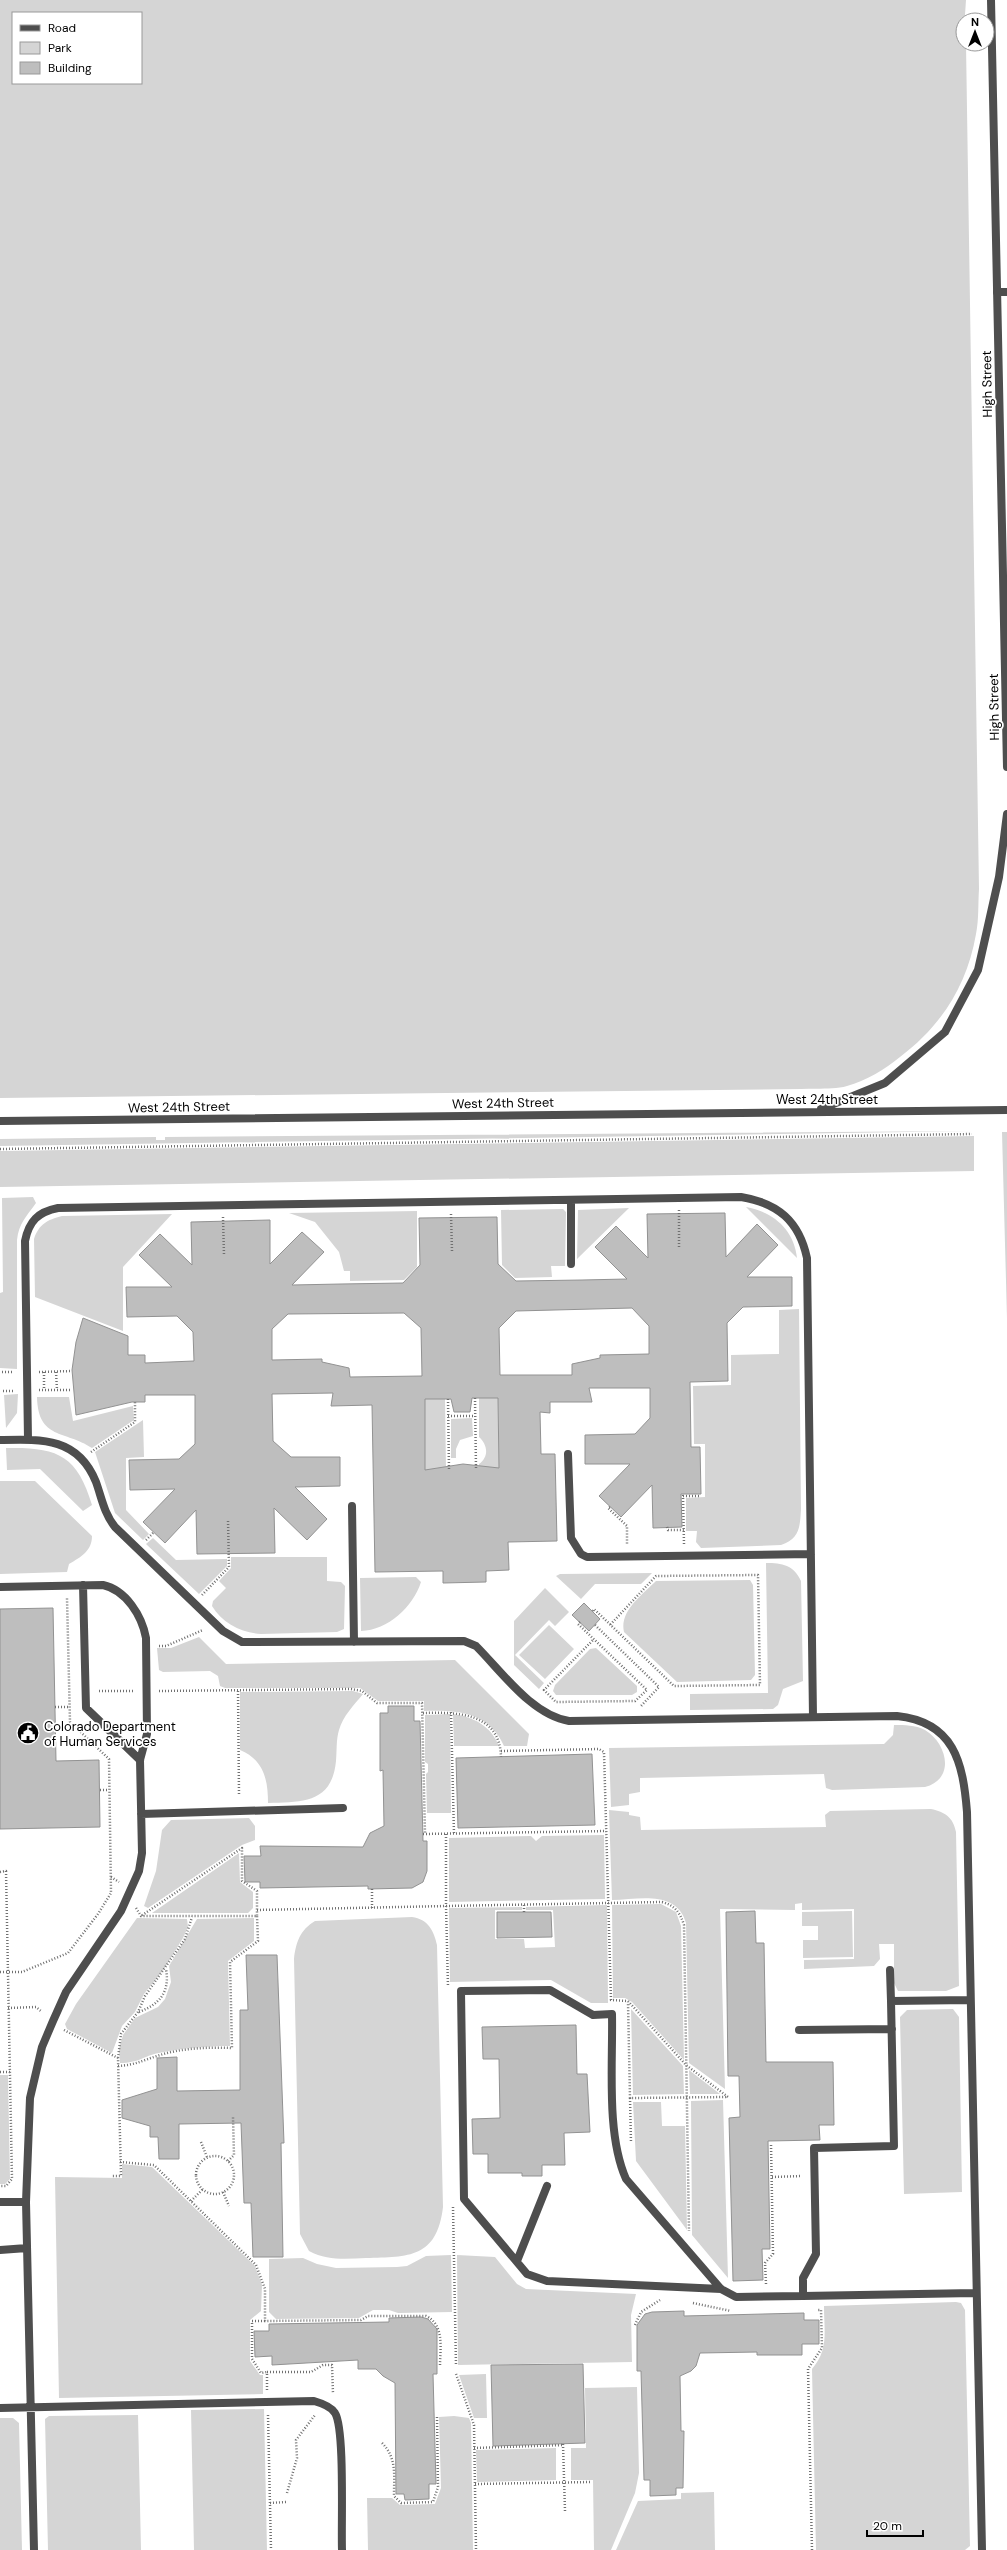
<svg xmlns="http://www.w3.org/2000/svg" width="1007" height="2550" viewBox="0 0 1007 2550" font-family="'DM Sans',sans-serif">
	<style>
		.green { fill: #d5d5d5; fill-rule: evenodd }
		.building { fill: #bebebe; stroke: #929292; fill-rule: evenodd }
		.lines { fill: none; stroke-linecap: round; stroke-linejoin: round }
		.path { stroke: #707070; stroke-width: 2.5; stroke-dasharray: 1 2; stroke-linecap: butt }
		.service { stroke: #4e4e4e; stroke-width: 8 }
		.minor { stroke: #4e4e4e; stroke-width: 8 }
		.tertiary { stroke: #4e4e4e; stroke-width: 8 }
		.labels { text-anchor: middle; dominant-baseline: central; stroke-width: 3.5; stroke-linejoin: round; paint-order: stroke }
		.street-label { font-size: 13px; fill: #000; stroke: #fff }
		.poi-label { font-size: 13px; fill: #000; stroke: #fff; text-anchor: start }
	</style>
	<rect width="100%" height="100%" fill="#fff"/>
	<path class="green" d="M0,0H966L963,44H966L979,889C978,903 979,920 976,934C967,986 941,1026 900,1057C885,1069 866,1081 847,1086C833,1090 816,1088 801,1089L0,1098ZM13,13H141V83H13Z
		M973,1131L0,1146V1139L156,1137V1140H165V1137Z
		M1002,1132H1007V1318Z
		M974,1136V1171L0,1187V1151Z
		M33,1197L36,1203C26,1217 19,1223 17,1240V1369L0,1368V1293L3,1292L2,1198Z
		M746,1207C773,1212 794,1229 797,1258Z
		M629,1208L577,1259L578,1210Z
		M563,1209L566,1212L565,1266H551L552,1277L515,1278L502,1265L501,1210Z
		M417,1211V1267L404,1280L350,1281V1271H344L339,1252L315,1222L289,1213Z
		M172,1214L123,1267V1331L35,1297L34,1239C39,1224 47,1220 62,1216Z
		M799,1309L801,1509C800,1526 800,1539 781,1545L701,1548L696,1542L697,1531H686V1498L705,1497V1444H694L693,1386L731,1385V1355L779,1354V1310Z
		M18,1394L17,1413L6,1428L4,1395Z
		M37,1397H69L73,1421L133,1406L134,1420L92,1448C65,1430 38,1440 37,1397Z
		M479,1398H498L499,1469H479V1464C489,1457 488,1445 479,1437Z
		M425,1399H445L446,1470L425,1471Z
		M472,1418L473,1436L460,1440L456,1449V1458H451V1419Z
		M143,1420L144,1457L126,1458V1510L149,1534L143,1540L115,1513L95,1452Z
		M6,1448C56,1447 77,1454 92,1505L83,1511L40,1469L7,1470Z
		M0,1481H35L92,1536C92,1551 81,1557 69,1564L67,1572L0,1574Z
		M153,1538L176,1560L227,1559V1566L199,1594L146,1544Z
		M231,1557H327V1581L341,1582L345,1586L344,1629L337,1632L261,1634C242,1633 222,1623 212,1606L213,1601L226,1588L219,1581L231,1568Z
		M766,1563C782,1563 794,1565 801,1581L803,1681L783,1689L778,1705L773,1709L690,1710V1694L768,1693Z
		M652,1573L641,1584H595L581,1599L556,1576L560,1574Z
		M416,1577L421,1582C413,1607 388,1630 361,1631L360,1578Z
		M750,1580L753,1585L755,1675L751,1680L677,1682L624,1632C619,1611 643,1594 656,1581Z
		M545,1588L569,1612L555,1626L549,1620L515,1655L544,1683L539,1689L514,1665V1621Z
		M549,1625L574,1649L545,1679L519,1655Z
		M199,1637L226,1664L455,1660L529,1734L527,1746H504C489,1712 458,1710 424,1711V1701H378L360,1688H225L220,1686L218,1676L210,1671L163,1672L159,1670L157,1648H171Z
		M596,1648L637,1686V1692L632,1695H556L553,1691L555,1685L590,1649Z
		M353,1691L363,1694C354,1705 343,1716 339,1730C336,1740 337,1750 336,1761C332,1803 303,1802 268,1803C268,1780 264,1760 240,1750V1692Z
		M450,1714L451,1813H427L426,1774L428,1772V1764L425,1762V1715Z
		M453,1714C474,1717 491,1726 499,1746H454Z
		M894,1725C905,1725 915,1725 925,1730C947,1743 956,1779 925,1787L832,1790L826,1788L824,1774L640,1778V1792L629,1794V1805L611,1807L609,1748L884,1744L893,1735Z
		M931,1809C945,1812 953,1817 956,1832L959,1986L946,1991H898L894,1983V1944H879L880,1959L874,1966L804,1969V1960L854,1959V1909L802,1910V1903L795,1904V1910L720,1909L725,2089L689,2063L686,1923C677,1890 640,1899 612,1900L609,1810L629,1812V1815L640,1817L641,1830L826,1827L825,1815L830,1811Z
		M249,1818L255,1826V1840L242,1845L148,1908L144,1906L156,1871L162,1830L171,1820Z
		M604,1835L605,1899L449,1902V1838L531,1836L536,1841L542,1836Z
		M239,1853L240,1882L253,1892V1908L248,1913H152Z
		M661,1904L676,1912L681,1926L684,2060L632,2002L625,1998H613L612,1905Z
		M607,1905L608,2003H591L551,1980L450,1982L449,1908L522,1907V1910H495V1939H524L525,1948L555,1947L553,1910H526V1907Z
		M852,1911L853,1957L803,1958V1940H818V1926H802V1912Z
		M412,1917C428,1919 434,1931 437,1945L443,2207C437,2258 409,2257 366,2258C346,2259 328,2261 309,2251L300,2234L294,1959C296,1942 300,1930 315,1921Z
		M137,1918L187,1919L188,1927L183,1938L164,1969L144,1994L135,2012L122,2026L112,2053L67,2029L65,2024L76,2004Z
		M254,1918V1941L228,1961L230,2046C206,2046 182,2048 159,2053C143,2056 139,2063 120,2063L119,2049L123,2035L135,2018L158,2007L165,1999L171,1982L169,1966L197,1919Z
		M631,2009L683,2066L684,2094L633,2095Z
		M953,2009L959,2017L962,2192L904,2194L900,2017L907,2010Z
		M689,2070L720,2094H690Z
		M0,2075H8L10,2179L5,2184H0Z
		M723,2100L728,2278L692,2235L691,2101Z
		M633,2102H661L662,2126H685L687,2230L636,2161Z
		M122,2164L152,2167L255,2266L262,2285L261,2311L250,2320V2361L260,2375H263V2394L59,2398L55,2177L122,2178Z
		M451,2255L452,2312L398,2313L389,2310H373L359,2318L276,2319L269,2312V2259L303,2258L317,2264L336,2268L397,2267L407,2266L426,2256Z
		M457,2255L495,2257L517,2284L526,2289L636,2294L631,2315L632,2362L458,2365Z
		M956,2302L961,2303L965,2310L970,2546L965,2550H816L812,2369C829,2349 824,2332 824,2306Z
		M486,2374L487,2418H474L459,2375Z
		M637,2387L639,2473L635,2493L611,2550H594L593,2480H571V2448H586L585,2388Z
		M264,2409L267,2550H194L191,2410Z
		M138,2415L141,2550H48L45,2419L49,2416Z
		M454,2416L469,2418L471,2423L473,2550H368L367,2498H392L400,2505L435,2504L441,2488L439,2417Z
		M0,2418H13L19,2423L22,2550H0Z
		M556,2448V2480L477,2482L476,2450Z
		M714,2492L715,2550H616L638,2501L681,2499V2493Z"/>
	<path class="building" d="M725,1213L726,1257L757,1224L778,1245L747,1277H792V1306L743,1307L727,1323L728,1381L690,1382L691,1447H700L701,1494H681L682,1527L653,1528L652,1485L621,1517L599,1496L630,1464H585V1435L635,1434L650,1418V1388H589L592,1402H550V1413L540,1412L541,1454H555L557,1541L508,1542L509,1570L486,1571V1582L443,1583V1571L375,1572L372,1405L331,1406L333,1393L272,1394L273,1441L291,1457H340V1486L295,1487L327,1519L307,1540L274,1508L275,1553L197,1554L196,1510L165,1543L143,1522L175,1489L130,1490L129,1460L179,1459L195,1444V1395H145V1402H132L76,1415L72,1370L76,1342L83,1318L128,1336V1355H145V1363L194,1361L193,1332L177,1316L127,1317L126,1287H172L139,1255L160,1234L192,1265L191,1222L270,1220V1264L302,1232L324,1252L292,1285L341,1284L403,1283L420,1265L419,1218L497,1217L498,1264L516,1281L582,1280L627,1279L595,1247L616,1226L648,1258L647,1214ZM632,1308L649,1326V1354L600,1355V1358L572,1364V1375H500L499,1328L516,1311ZM404,1313L421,1328L422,1376L350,1377L349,1368L322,1362V1359L272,1360V1329L288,1314ZM472,1398H498L499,1468L463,1464L425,1470V1399H451L454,1412H470Z
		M584,1603L600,1619L589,1631L572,1615Z
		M53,1608L56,1761L99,1760L100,1827L0,1829V1609Z
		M388,1706H414V1721H420L423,1841H427V1871L423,1882L412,1888L368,1889V1886L260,1888V1882H245L244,1856H261L260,1846L363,1847L370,1833L384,1826L383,1770L380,1771V1713H388Z
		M592,1754L595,1825L458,1828L456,1758Z
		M755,1911L756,1943H764L766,2062H833L834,2125H819L820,2140L768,2141L770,2249H762L763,2280L733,2281L729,2118L740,2117L739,2076H728L726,1912Z
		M497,1912H551L552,1937L497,1938Z
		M246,1955H277L284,2143H281L283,2257H253L251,2203H244L241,2123L179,2124V2159H159L158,2137H150V2126L122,2118V2100L157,2089V2058L177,2057V2091L240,2090V2010H248Z
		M576,2025L577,2074H587L590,2132L564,2133L565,2165H542V2176H522V2173H488V2154H473L472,2119L500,2118L499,2059H483L482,2027Z
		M684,2311V2316L804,2313V2320H819V2344H802V2355H757V2352L700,2353L696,2366L691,2371L680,2376L681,2431H684L683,2488H676V2495L650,2496V2480H644L641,2371H637V2325L645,2314L652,2312Z
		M421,2317L428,2319L437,2329V2374H433L436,2484H429V2499L405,2500L404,2494H396L395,2383L383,2376L376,2369H358V2360L272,2365V2356L255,2357L254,2331H269V2324L389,2322V2318Z
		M583,2364L585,2443L493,2446L491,2365Z"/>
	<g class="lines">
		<path class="path" d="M0,1149L972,1134
			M679,1210V1248
			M451,1214L452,1251
			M223,1217L224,1255
			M2,1372H14
			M39,1372L72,1371
			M44,1372V1390
			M56,1372L57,1390
			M39,1390H72
			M3,1391H14
			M475,1398L476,1469
			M448,1399L449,1470
			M448,1416H475
			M91,1452L135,1422V1402
			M610,1507L608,1508L627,1526V1544
			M667,1527L668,1530H684
			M146,1540L154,1532
			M684,1544L683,1496H701
			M202,1595L229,1567L228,1520
			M593,1611L594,1609L674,1686L760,1685L758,1575L656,1576L610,1625
			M580,1622L578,1624L647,1690L635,1701L556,1702L544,1690L594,1639
			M595,1625L659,1687L641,1706
			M159,1646H166L203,1630
			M99,1691H134
			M159,1691L351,1689L362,1691L377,1703H422L425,1834
			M238,1691L239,1794
			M55,1707H69
			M451,1712L454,1834
			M423,1713C456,1712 500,1712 501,1757
			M501,1751L599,1749L604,1752L611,2000L628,2001L686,2065L728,2097L630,2098L628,2002
			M100,1790H109
			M423,1834L606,1831
			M446,1834V1906L662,1902C674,1905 680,1912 684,1925L689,2231
			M0,1872L6,1871L12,2179L6,2186H0
			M111,1877L119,1882
			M372,1889V1908
			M524,1905V1912
			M136,1908L141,1916H257V1891L242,1881V1848L141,1916
			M257,1910L446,1906L448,1987
			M0,1972H22L68,1953L98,1914L111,1893L109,1759L70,1722L67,1598
			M8,2008L36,2007L42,2012
			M139,2012C160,2004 170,1992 166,1969
			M64,2030L118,2058L121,2176H112
			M118,2058L121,2034L138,2012L145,1996L185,1939L192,1917
			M118,2066C135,2065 141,2061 157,2056C180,2048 208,2047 232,2048L230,1962L258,1941L257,1916
			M0,2072H10
			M630,2098L631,2143
			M201,2142L207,2157
			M196 2175a19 19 0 1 1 38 0a19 19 0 1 1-38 0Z
			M228,2161L234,2155L233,2117
			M120,2162L154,2165L256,2265L265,2289V2321L361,2320L368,2316H426C445,2325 440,2349 440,2366
			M772,2177L801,2176
			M223,2192L229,2206
			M191,2201L203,2189
			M453,2207L456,2366
			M766,2284L765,2263L773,2254L771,2144
			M693,2303L731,2311
			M265,2321H252V2359L261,2373L267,2372
			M635,2325L641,2312L660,2300
			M456,2374L474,2425L476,2550
			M267,2390V2372H311L323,2365H332L333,2394
			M268,2415L271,2550
			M382,2443C397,2458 394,2475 394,2496L401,2503L433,2502L438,2487L437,2417
			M563,2444L565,2511
			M474,2448L564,2445
			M475,2484L591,2482
			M287,2493L297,2458L296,2440L315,2415
			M270,2503L286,2502
			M812,2550L808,2369L822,2348L821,2310H818"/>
		<path class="service" d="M571,1200V1264
			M28,1439L25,1241C29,1221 38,1212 58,1208L741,1197C778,1203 799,1221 807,1258L813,1717
			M0,1440C41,1439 78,1437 96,1482C102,1499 104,1513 115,1527L223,1631L242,1642L464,1641L476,1646C502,1672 532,1715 569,1721L897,1716C954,1722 963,1762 967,1812L982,2550
			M568,1454L571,1538L581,1554L587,1557L811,1554
			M352,1506L354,1642
			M83,1585L86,1708L140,1760
			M0,1587L103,1585C126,1590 142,1616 146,1638L147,1734L140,1760L142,1853L139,1871L121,1911L66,1992L53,2021L42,2047L30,2098L26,2202L34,2550
			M141,1814L343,1808
			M890,1970L891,2001
			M970,2000L891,2001L894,2146L814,2148L816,2254L803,2278V2296L975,2293
			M799,2030L892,2029
			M0,2202H26
			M0,2250L27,2248
			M517,2261L547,2186
			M721,2289L547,2281L527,2274L464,2199L461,1991L550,1990L593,2015L612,2014C613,2064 606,2134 626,2179L721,2289L736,2297L803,2296
			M0,2408L314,2401C321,2403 331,2406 335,2413C345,2429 341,2525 342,2550"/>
		<path class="minor" d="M997,292H1007"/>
		<path class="tertiary" d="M991,0L1007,767
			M821,1109L885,1083L945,1032L978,970L999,877L1007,814
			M0,1121L1007,1110"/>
	</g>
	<defs>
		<g id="civic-disc" transform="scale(1.15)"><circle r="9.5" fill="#000" stroke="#fff"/><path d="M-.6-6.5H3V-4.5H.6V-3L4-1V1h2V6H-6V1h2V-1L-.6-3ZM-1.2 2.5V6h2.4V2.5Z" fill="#fff"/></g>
	</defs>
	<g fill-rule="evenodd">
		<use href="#civic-disc" x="28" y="1733"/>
	</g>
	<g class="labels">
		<g class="street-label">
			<text transform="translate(987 384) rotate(-91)">High Street</text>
			<text transform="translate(994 707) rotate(-91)">High Street</text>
			<text x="827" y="1099">West 24th Street</text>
			<text transform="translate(503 1103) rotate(-1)">West 24th Street</text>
			<text transform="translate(179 1107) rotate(-1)">West 24th Street</text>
		</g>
		<g class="poi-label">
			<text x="44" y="1726">Colorado Department<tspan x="44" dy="15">of Human Services</tspan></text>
		</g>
	</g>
	<rect x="12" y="12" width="130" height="72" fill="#ffffff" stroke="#999999"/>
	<rect x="20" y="25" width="20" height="6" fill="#4e4e4e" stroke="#999999"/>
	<text x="48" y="32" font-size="12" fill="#000000">Road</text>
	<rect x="20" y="42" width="20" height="12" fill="#d5d5d5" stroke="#999999"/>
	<text x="48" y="52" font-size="12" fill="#000000">Park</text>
	<rect x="20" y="62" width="20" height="12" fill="#bebebe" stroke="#999999"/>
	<text x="48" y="72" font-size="12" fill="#000000">Building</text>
	<g transform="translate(975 32)"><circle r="19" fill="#ffffff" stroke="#999999"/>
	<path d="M0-3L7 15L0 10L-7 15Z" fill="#000000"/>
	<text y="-6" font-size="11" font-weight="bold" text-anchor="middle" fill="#000000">N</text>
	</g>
	<path d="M867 2530v6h56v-6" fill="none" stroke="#000000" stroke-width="2"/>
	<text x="873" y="2530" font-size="12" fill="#000000" stroke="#ffffff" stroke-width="3" paint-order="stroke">20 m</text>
</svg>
